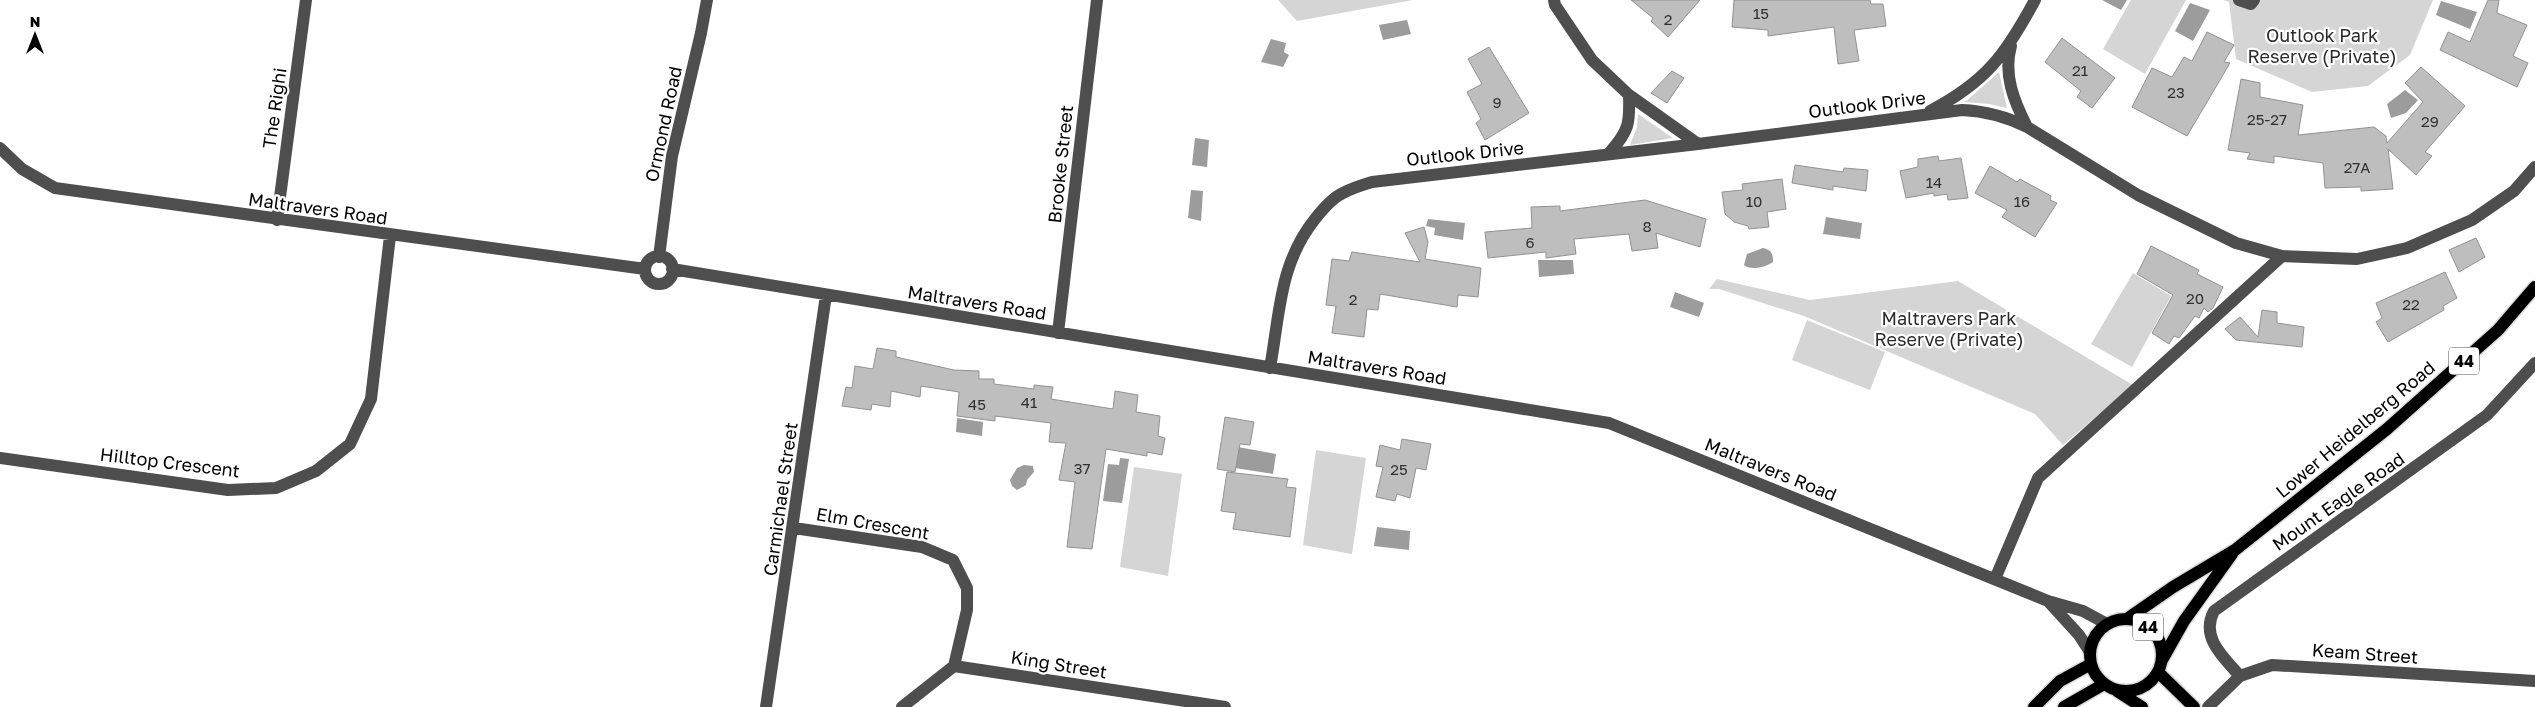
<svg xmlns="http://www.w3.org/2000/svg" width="2535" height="707" viewBox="0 0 2535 707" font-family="'Golos Text',sans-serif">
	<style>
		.green { fill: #d5d5d5 }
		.water { fill: #9c9c9c }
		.building { fill: #bebebe; stroke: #929292 }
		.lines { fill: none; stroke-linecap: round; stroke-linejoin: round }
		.major-casing { stroke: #dbdbdb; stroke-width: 15 }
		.minor { stroke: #4e4e4e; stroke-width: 12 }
		.major { stroke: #000; stroke-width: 12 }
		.labels { text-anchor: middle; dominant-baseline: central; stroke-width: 4.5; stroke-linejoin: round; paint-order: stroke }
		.number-label { font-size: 15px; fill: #303030 }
		.shield { fill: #fff; stroke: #4c4c4c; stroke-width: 1 }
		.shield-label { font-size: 16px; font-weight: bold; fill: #000 }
		.park-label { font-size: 18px; fill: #2c2c2c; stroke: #fff }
		.street-label { font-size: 18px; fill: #000; stroke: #fff }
	</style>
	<rect width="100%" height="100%" fill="#fff"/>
	<path class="green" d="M1278,0H1413L1297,21Z
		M2131,0H2186L2145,74L2103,49Z
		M2223,0H2433L2410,55L2368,86L2312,92L2236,59L2229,2Z
		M1999,72L2007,108L1989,104L1965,102Z
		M1638,114L1673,138L1630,145L1637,127Z
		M2133,273L2171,296L2132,367L2091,344Z
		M1717,279L1810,300L1958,281L2133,385L2063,445L2035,414L1804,316L1719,289H1709Z
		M1807,320L1885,352L1870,390L1792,360Z
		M1316,450L1366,458L1352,554L1303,545Z
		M1134,467L1182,474L1168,576L1120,567Z"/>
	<path class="water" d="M2102,0H2127L2121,10Z
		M2441,1L2477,12L2470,29L2436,15Z
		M2190,3L2210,10L2193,41L2175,31Z
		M1407,20L1411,34L1383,40L1379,25Z
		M1271,39L1286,43L1284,52L1289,55L1283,67L1261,62Z
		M2405,90L2418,100L2406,113L2391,118L2387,104Z
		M1195,138L1209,140L1207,167L1192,165Z
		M1191,190L1203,191L1201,221L1188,218Z
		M1826,217L1862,223L1860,239L1823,234Z
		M1428,219L1465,223L1463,240L1434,235L1435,228L1426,226Z
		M1763,248C1771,250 1773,253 1773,262C1766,267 1751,271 1744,265L1747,254Z
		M1538,260H1573L1574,274L1539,277Z
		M1675,292L1704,303L1699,317L1670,307Z
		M957,418L983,422L982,436L956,432Z
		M1238,447L1276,454L1273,474L1235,468Z
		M1120,458L1129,459L1122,503L1103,501L1108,464L1119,465Z
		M1024,465L1033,466L1034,472L1027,480L1026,485L1017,490L1012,486L1010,480L1017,468Z
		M1377,527L1410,531L1409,550L1374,546Z"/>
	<path class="building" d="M1631,0H1700L1668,37L1651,21L1653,18Z
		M1734,0H1870L1871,4H1883L1886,26L1854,30L1859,61L1838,64L1834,27L1768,36V30L1732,27Z
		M2488,0H2499L2497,13L2527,25L2513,56L2528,63L2517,87L2440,50L2448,32L2470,42Z
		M2207,32L2234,45L2224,62L2230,63L2187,136L2132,107L2152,68L2172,77L2184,57L2192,61Z
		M2062,38L2115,78L2092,108L2077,97L2081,91L2045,62Z
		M1489,47L1529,113L1485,140L1476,123L1481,119L1467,92L1482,84L1468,59Z
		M2421,67L2465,106L2425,152L2432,156L2416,175L2388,149L2393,189L2361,191V187L2325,188L2323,163L2274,156V163L2247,159L2250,153L2228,150L2241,79L2260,83V97L2303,105L2298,135L2374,127L2386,136L2387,143L2423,102L2405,83Z
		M1672,71L1684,78L1667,103L1651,93Z
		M1938,156L1939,161L1961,158L1968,198L1948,200L1947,194L1934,196V193L1906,198L1900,171L1918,167V159Z
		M1795,165L1843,172L1844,168L1868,170L1866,191L1833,186V190L1792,183Z
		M1990,166L2017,182L2020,179L2051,196L2050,200L2057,203L2035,237L2002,217L2007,210L1975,193Z
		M1782,179L1786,209L1767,212L1769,227L1749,229L1748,226L1734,222L1725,214L1722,192L1743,190L1742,184Z
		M1645,200L1706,219L1700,247L1656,233L1658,248L1632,251L1629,234L1574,239L1576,254L1546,258V252L1488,258L1485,232L1532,228L1531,207L1560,206V211Z
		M1424,227L1428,242L1425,259L1481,268L1478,297L1458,295L1457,307L1380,294L1378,310L1367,309L1364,337L1332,333L1336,306L1326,305L1332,259L1349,261L1352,252L1420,262L1405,233Z
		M2476,238L2485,257L2459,272L2449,250Z
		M2151,246L2199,270L2197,274L2223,287L2213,308L2208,312L2204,308L2199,318L2195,316L2179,338L2174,336L2169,344L2152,333L2173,295L2137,274Z
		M2445,272L2457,298L2443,306L2444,310L2388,342L2376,322L2382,318L2376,303Z
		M2262,310L2277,312V323L2304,327L2302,347L2236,340L2225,329L2240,317L2258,337Z
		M877,348L896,351V357L954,370L979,371V379H994V384L1034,389V385L1053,387L1051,399L1113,409L1115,391L1138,395L1136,412L1160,416L1158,436L1165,438L1162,455L1147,452V456L1106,449L1092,549L1067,547L1075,482L1059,480L1066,443L1049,442L1051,423L995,416V421L957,416L959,392L921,386L920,397L891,391L890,407L872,404L871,410L842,406L846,387L852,388L855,366L873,369Z
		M1225,417L1254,422L1250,445L1240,444L1235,472L1217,469Z
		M1402,439L1431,444L1426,470L1416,468L1410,498L1397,494L1395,501L1376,497L1383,467L1376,466L1380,445L1400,450Z
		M1227,472L1288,479L1286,487L1296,488L1290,537L1233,529L1236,513L1221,511Z"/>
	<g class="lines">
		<g class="major-casing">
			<path id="major" d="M2090 655a36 36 0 1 1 72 0a36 36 0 1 1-72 0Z
				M2127,619L2173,587L2235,550L2387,429L2498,330L2535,287
				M2162,660L2184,621L2232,554
				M2158,672L2194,707
				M2117,691L2142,707
				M2034,707L2060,681L2091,664
				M2064,707L2104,684"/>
		</g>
		<path class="minor" d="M1554,0L1555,5L1592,60L1629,95L1698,144
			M2239,0L2251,4L2254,0
			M2011,46C2003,75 2014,101 2027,127
			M1930,111C1986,82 2006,54 2035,0
			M0,148L22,169L55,188L645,269
			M1610,152C1629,131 1630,123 1629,95
			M277,220L306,0
			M645 270a14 14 0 1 1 28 0a14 14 0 1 1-28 0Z
			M659,257L672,156L701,33L707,0
			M672,269L1609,423L2048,601L2083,611L2107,624
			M1058,333L1097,0
			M1270,368C1280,313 1279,264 1315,219C1322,210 1332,198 1343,193C1352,188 1362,185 1372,182L1698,144L1962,110C1986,111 2005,116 2027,127L2138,195L2236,243L2282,256L2357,259L2407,248L2472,220L2514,191L2535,167
			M0,458L228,490L276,488L316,471L350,444L371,399L390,236
			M794,528L922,547L953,560L967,588V610L954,666
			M1995,579L2038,478L2282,256
			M2048,601L2079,635L2090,652
			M2240,676C2223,657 2200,637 2214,611L2487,415L2535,363
			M766,707L826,295
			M902,707L954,666L1225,707
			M2208,707L2240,676L2272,665L2535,681"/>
		<use href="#major" class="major"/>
	</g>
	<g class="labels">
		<g class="number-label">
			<text x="1761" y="13">15</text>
			<text x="1668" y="19">2</text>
			<text x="2080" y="70">21</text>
			<text x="2176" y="92">23</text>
			<text x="1497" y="102">9</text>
			<text x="2267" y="119">25-27</text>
			<text x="2430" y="121">29</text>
			<text x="2357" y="167">27A</text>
			<text x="1934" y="182">14</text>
			<text x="1754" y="201">10</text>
			<text x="2022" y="201">16</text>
			<text x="1647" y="226">8</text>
			<text x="1530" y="242">6</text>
			<text x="2195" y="298">20</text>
			<text x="1353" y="299">2</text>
			<text x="2411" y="304">22</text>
			<text x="1029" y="402">41</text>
			<text x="977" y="404">45</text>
			<text x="1082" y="468">37</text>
			<text x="1399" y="469">25</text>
		</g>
		<g class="shield">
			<rect x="2449" y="347.5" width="30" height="27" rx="4"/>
			<rect x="2133" y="613.5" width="30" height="27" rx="4"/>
		</g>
		<g class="shield-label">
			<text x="2464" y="361">44</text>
			<text x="2148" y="627">44</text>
		</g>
		<g class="park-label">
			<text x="2322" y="35">Outlook Park<tspan x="2322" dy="21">Reserve (Private)</tspan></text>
			<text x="1949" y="318">Maltravers Park<tspan x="1949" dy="21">Reserve (Private)</tspan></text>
		</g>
		<g class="street-label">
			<text transform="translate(1867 104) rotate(-7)">Outlook Drive</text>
			<text transform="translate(274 108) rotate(-82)">The Righi</text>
			<text transform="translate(663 124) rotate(-78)">Ormond Road</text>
			<text transform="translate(1465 153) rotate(-6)">Outlook Drive</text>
			<text transform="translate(1060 164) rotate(-84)">Brooke Street</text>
			<text transform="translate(318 208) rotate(8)">Maltravers Road</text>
			<text transform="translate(977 302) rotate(9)">Maltravers Road</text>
			<text transform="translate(1377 367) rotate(9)">Maltravers Road</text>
			<text transform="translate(2355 429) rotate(-40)">Lower Heidelberg Road</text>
			<text transform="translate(170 462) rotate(7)">Hilltop Crescent</text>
			<text transform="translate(1771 469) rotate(22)">Maltravers Road</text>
			<text transform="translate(780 499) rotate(-82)">Carmichael Street</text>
			<text transform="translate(2338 501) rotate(-35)">Mount Eagle Road</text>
			<text transform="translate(873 523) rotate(10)">Elm Crescent</text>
			<text transform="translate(2365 653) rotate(4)">Keam Street</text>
			<text transform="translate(1059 664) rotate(9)">King Street</text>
		</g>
	</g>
	<g transform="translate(35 35)" stroke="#ffffff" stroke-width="4" paint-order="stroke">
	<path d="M0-4L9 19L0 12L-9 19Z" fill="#000000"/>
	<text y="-8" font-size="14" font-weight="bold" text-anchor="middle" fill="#000000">N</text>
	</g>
</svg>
